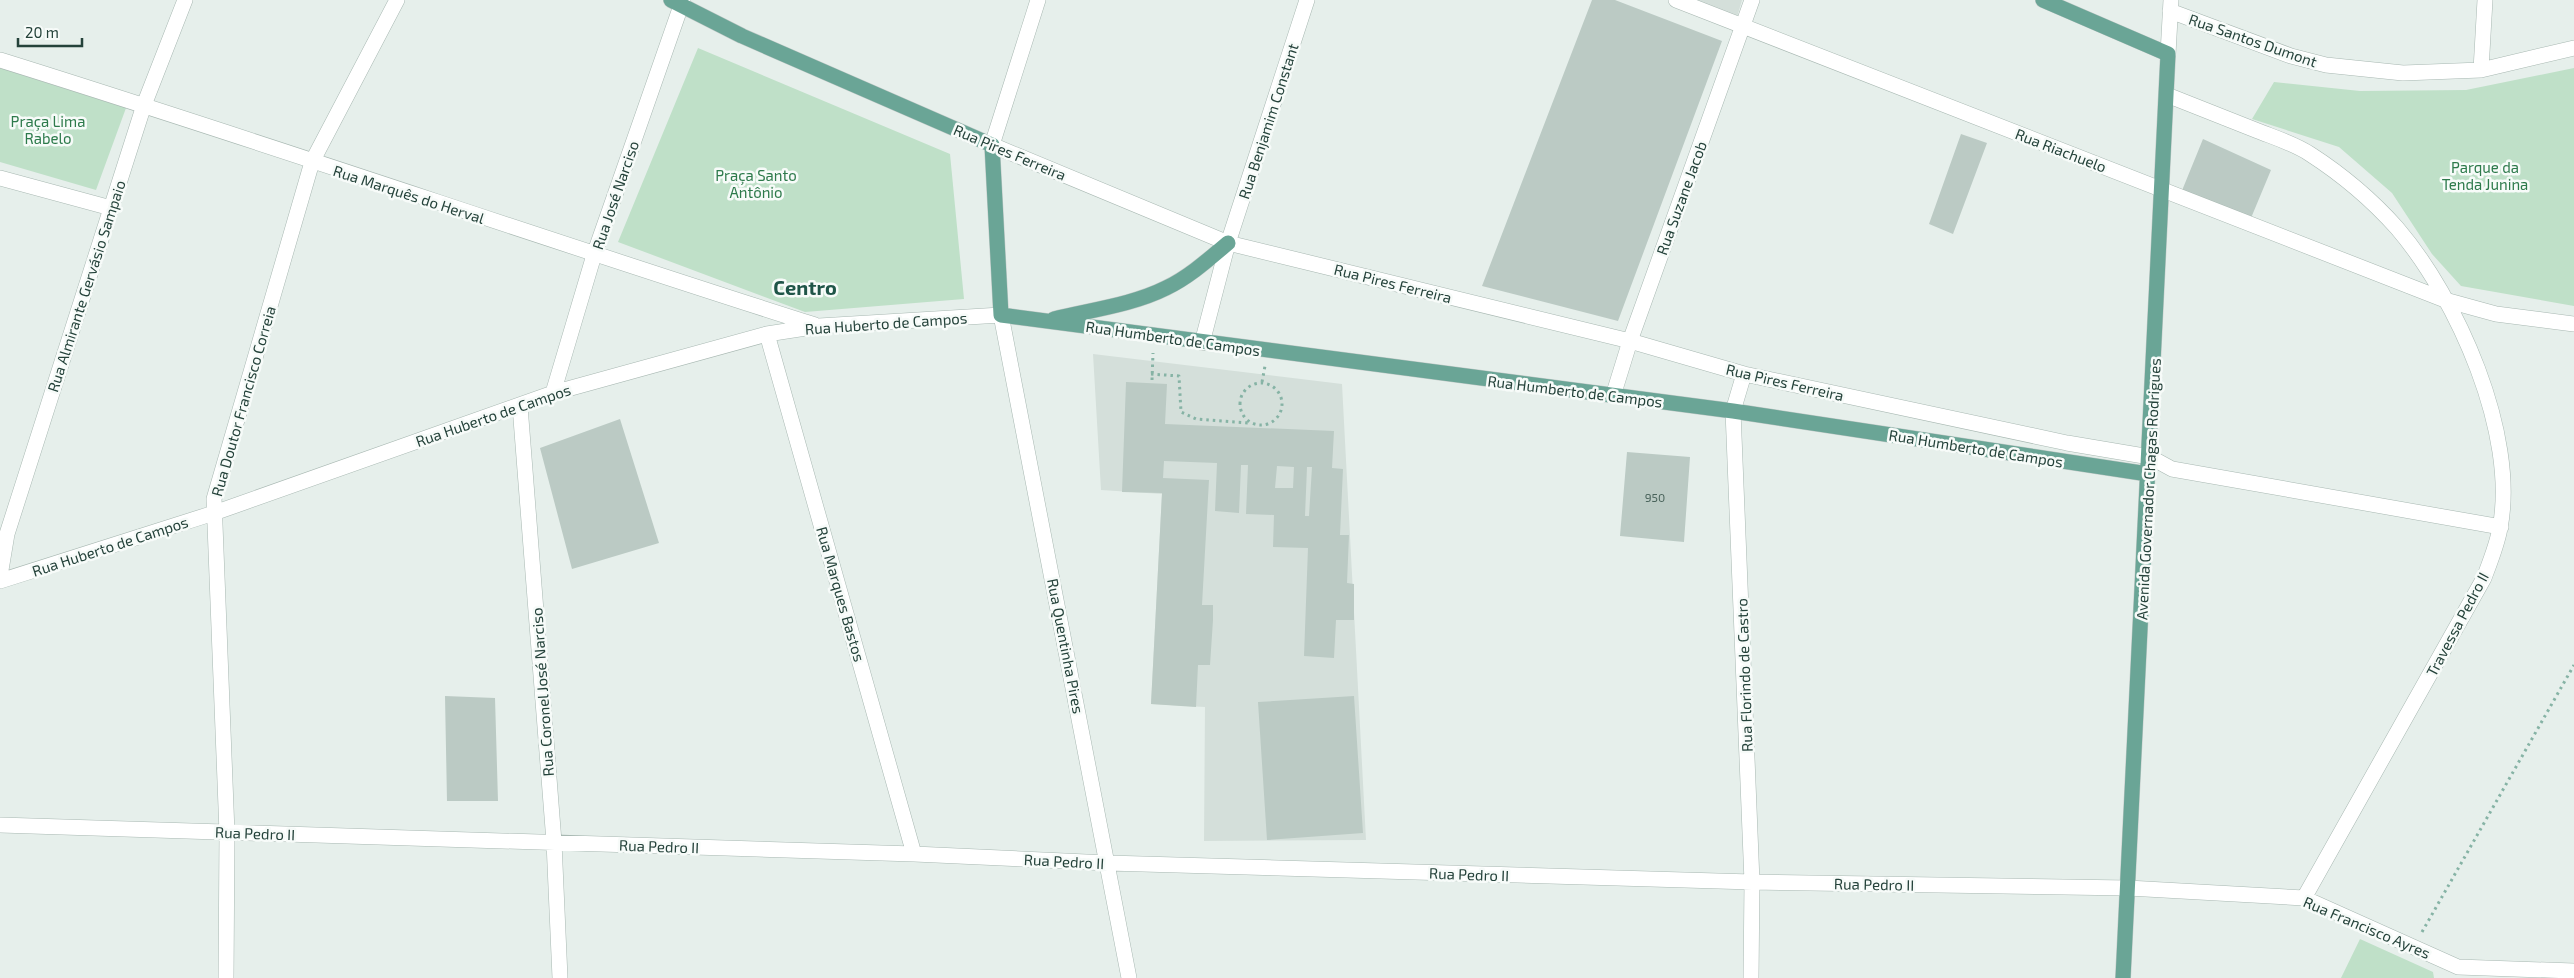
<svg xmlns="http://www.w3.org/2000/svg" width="2574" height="978" viewBox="0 0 2574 978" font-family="'Exo 2',sans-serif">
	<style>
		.built { fill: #d4dfda }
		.green { fill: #bfe0c8 }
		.building { fill: #bbcac4; fill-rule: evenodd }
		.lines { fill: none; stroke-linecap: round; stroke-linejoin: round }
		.minor-casing { stroke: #a8b8b2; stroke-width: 16 }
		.major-casing { stroke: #c2cac8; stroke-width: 16 }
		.path { stroke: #86b3a5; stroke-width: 3; stroke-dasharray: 2.5 4; stroke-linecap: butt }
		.minor { stroke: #fff; stroke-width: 15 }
		.major { stroke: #6aa596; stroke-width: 15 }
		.labels { text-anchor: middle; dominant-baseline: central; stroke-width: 5; stroke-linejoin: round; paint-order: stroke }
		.number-label { font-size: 12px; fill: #4a645c }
		.street-label { font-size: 15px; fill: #24423a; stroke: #f7fbf9 }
		.park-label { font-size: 15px; fill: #2d7a4b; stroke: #f7fbf9 }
		.district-label { font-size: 20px; font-weight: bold; fill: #1f5548; stroke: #f7fbf9 }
	</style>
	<rect width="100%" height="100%" fill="#e6efeb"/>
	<path class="built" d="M1692,0H1742L1737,17Z
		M1093,354L1342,384L1366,840L1204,841L1205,707L1151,704L1162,494L1101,490Z"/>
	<path class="green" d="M698,48L950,154L964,299L805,312L618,242Z
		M0,68L126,108L96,190L0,162Z
		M2574,68V306L2461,286L2432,254L2392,193L2339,147L2252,119L2274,82L2360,91L2466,90Z
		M2360,939L2433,972L2434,978H2341Z"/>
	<path class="building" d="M1592,0H1615L1722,41L1618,321L1482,286Z
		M1961,134L1987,143L1953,234L1929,224Z
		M2203,139L2271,170L2251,218L2181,193Z
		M1126,382L1167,384L1165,424L1334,431L1332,468L1343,469L1340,535H1349L1347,583L1354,584V620H1336L1334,658L1304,656L1308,548L1273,547L1274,515L1246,514L1248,465H1241L1239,513L1215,511L1217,463L1164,461L1163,478L1209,480L1202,605H1213V620L1210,665H1198L1196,707L1151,704L1162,493L1122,492ZM1277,466L1294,467L1293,488H1275ZM1307,467H1312L1309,516H1305Z
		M620,419L659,543L572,569L540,448Z
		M1627,452L1690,457L1684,542L1620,536Z
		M445,696L495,698L498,801H447Z
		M1354,696L1363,833L1267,840L1258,702Z"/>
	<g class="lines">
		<g class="minor-casing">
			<path id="minor" d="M1038,0L992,145L1228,243L1630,341L1744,374L2067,443L2150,457L2172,469L2501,527
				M1676,0L2445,300L2496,314L2574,324
				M2170,11L2291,56L2326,65L2403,73L2481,70L2574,48
				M2168,54L2171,0
				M0,60C273,145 543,239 815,325
				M2481,70L2485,0
				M2167,95C2197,107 2228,119 2258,131C2276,138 2295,144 2310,154C2341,174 2372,200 2397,228C2457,298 2518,434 2500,528C2497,545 2490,562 2484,578L2304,898
				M0,178L111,208
				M767,334L914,854
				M1202,343L1228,243L1307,0
				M1744,374L1733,411L1752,882L1751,978
				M553,393L594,255L683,0
				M1613,396L1630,341L1752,0
				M520,406L554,842L560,978
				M0,576L7,534L144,105L185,0
				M0,581L214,513L553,393L767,334L819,326L1001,315L1129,978
				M0,825L914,854L1108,863L1752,882L2128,888L2304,898L2458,967L2574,971
				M226,978L227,833L214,499L312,162L397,0"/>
		</g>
		<g class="major-casing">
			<path id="major" d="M671,0L742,36L992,145L1001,315L1733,411L2148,474
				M2043,0L2168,54L2123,978
				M1054,319C1090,310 1132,305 1166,288C1189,277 1209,259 1228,243"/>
		</g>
		<path class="path" d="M1151,374L1179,376L1181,412L1196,419L1248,423
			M1152,380L1153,353
			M1262,382L1265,366
			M1240 404a21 21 0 1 1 42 0a21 21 0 1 1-42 0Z
			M2422,932L2574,665"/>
		<use href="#minor" class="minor"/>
		<use href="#major" class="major"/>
	</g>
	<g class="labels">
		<g class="number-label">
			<text x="1655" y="497">950</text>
		</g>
		<g class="street-label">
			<text transform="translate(2253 40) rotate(19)">Rua Santos Dumont</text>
			<text transform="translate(1268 121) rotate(-72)">Rua Benjamim Constant</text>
			<text transform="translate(2061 150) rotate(21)">Rua Riachuelo</text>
			<text transform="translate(1010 152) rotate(23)">Rua Pires Ferreira</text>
			<text transform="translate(409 194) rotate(18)">Rua Marquês do Herval</text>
			<text transform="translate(615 195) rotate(-71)">Rua José Narciso</text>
			<text transform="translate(1681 198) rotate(-70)">Rua Suzane Jacob</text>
			<text transform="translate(1393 283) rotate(14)">Rua Pires Ferreira</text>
			<text transform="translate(86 286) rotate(-72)">Rua Almirante Gervásio Sampaio</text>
			<text transform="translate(886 323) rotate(-4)">Rua Huberto de Campos</text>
			<text transform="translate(1173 338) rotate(8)">Rua Humberto de Campos</text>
			<text transform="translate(1785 382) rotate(13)">Rua Pires Ferreira</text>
			<text transform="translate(1575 391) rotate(7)">Rua Humberto de Campos</text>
			<text transform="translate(243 401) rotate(-74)">Rua Doutor Francisco Correia</text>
			<text transform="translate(493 415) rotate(-19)">Rua Huberto de Campos</text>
			<text transform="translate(1976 448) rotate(9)">Rua Humberto de Campos</text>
			<text transform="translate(2148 489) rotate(-87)">Avenida Governador Chagas Rodrigues</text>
			<text transform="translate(110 546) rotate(-18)">Rua Huberto de Campos</text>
			<text transform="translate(841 594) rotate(74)">Rua Marques Bastos</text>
			<text transform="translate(2457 624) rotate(-62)">Travessa Pedro II</text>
			<text transform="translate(1066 646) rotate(79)">Rua Quentinha Pires</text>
			<text transform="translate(1744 675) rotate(-92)">Rua Florindo de Castro</text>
			<text transform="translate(542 692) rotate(-94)">Rua Coronel José Narciso</text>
			<text transform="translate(255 833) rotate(2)">Rua Pedro II</text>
			<text transform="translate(659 846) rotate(2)">Rua Pedro II</text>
			<text transform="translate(1064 861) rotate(3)">Rua Pedro II</text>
			<text transform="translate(1469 874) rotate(2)">Rua Pedro II</text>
			<text transform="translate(1874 884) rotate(1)">Rua Pedro II</text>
			<text transform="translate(2367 927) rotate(23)">Rua Francisco Ayres</text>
		</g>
		<g class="park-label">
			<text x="48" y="121">Praça Lima<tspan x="48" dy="17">Rabelo</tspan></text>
			<text x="2485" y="167">Parque da<tspan x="2485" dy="17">Tenda Junina</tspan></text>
			<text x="756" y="175">Praça Santo<tspan x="756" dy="17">Antônio</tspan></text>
		</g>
		<g class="district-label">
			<text x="805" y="287">Centro</text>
		</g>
	</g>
	<path d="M18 38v8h64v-8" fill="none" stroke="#24423a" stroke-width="2.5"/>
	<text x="25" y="38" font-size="15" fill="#24423a" stroke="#f7fbf9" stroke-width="4" paint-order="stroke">20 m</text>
</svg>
